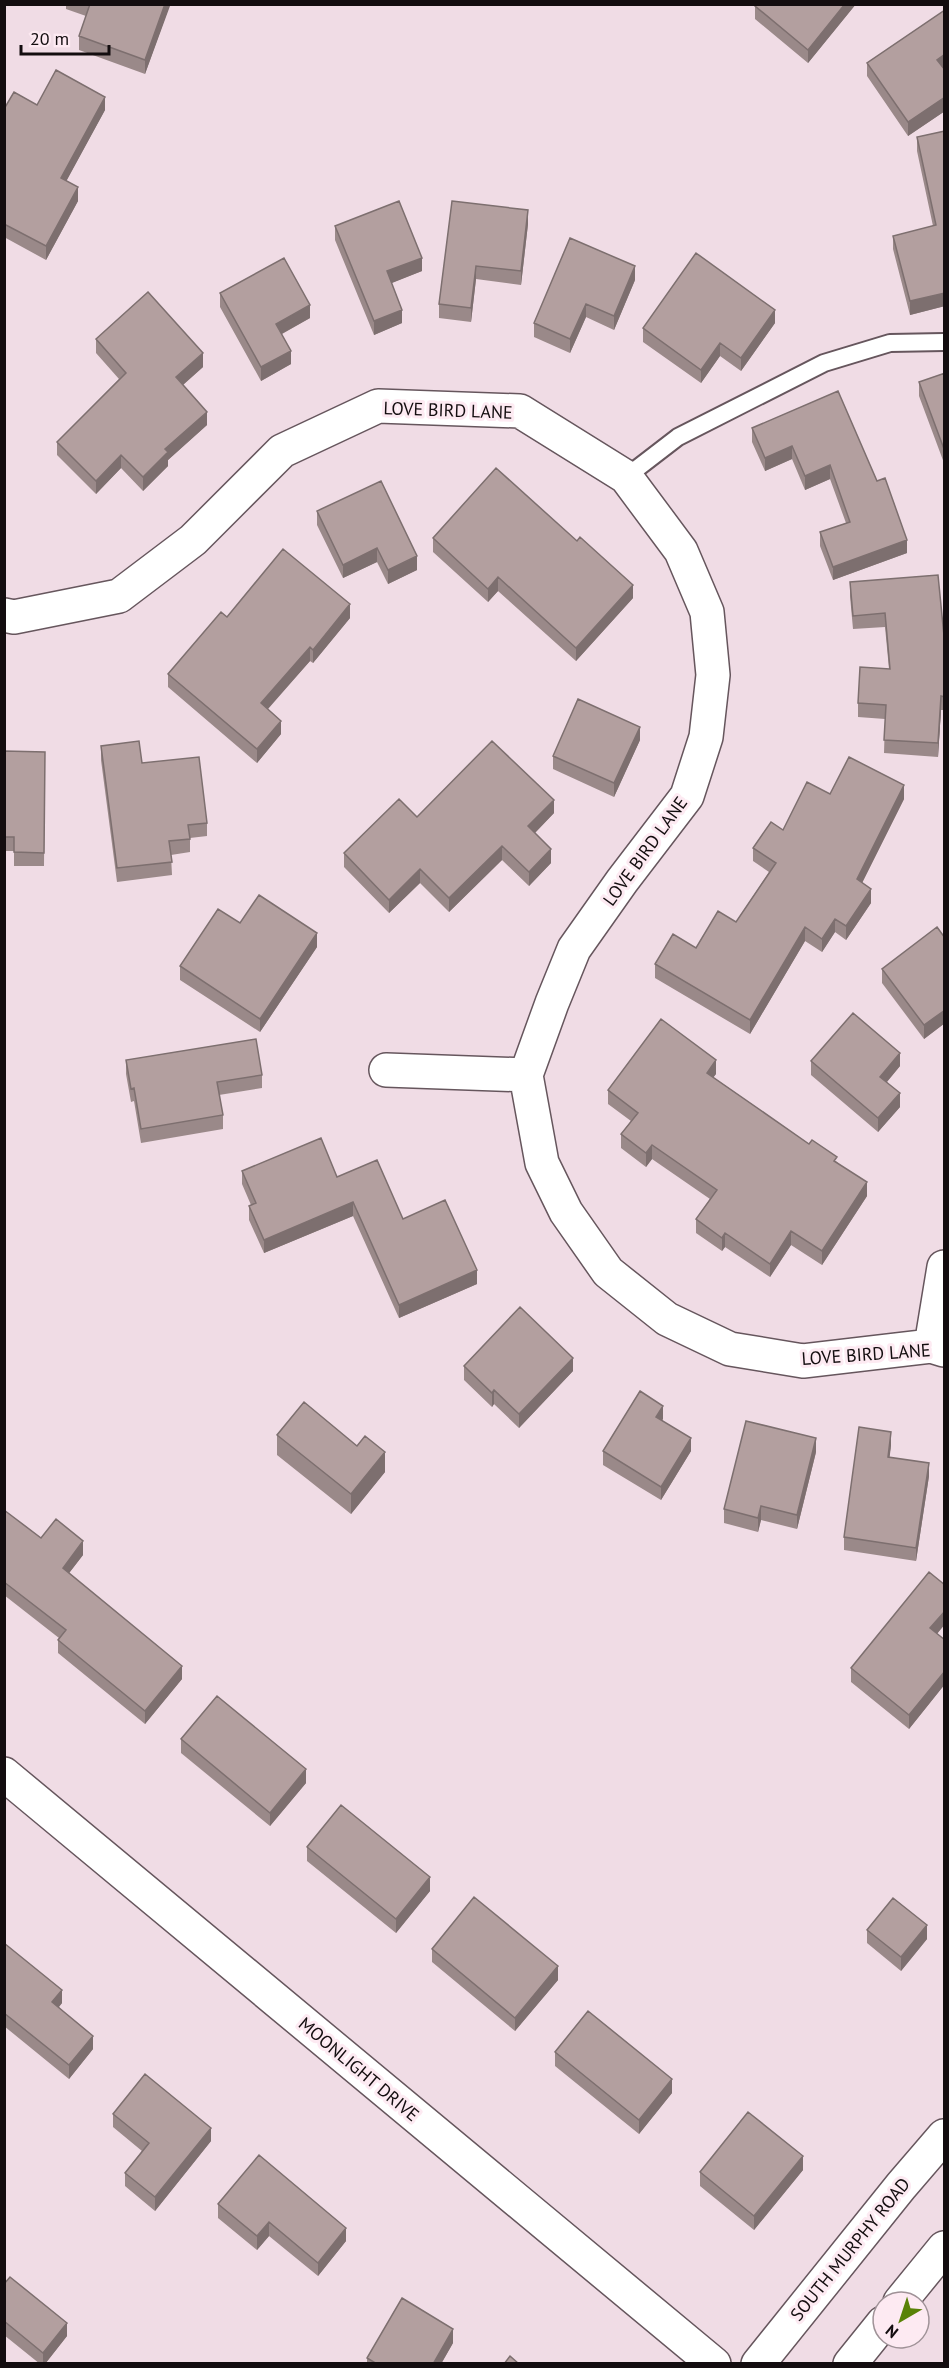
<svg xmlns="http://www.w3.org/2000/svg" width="949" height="2368" viewBox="0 0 949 2368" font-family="'PT Sans',sans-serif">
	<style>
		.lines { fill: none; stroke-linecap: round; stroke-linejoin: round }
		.service-casing { stroke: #66565d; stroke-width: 20 }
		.minor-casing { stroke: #66565d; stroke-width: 36 }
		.secondary-casing { stroke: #66565d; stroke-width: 36 }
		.service { stroke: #fff; stroke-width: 16 }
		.minor { stroke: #fff; stroke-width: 33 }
		.secondary { stroke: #fff; stroke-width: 33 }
		.wall { fill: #9a8989 }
		.shaded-wall { fill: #7d6f6f }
		.building { fill: #b39f9f; stroke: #7d6f6f; stroke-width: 1.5 }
		.labels { text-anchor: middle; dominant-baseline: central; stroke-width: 6; stroke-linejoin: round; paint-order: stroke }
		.street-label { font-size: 18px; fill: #130d0f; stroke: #fdeaf2 }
	</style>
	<rect width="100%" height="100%" fill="#f0dce5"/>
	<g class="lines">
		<g class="service-casing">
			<path id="service" d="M626,477L678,437L824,363L890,343L944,342"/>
		</g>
		<g class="minor-casing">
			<path id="minor" d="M4,615L14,617L119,596L193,540L282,451L378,406L520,411L626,477L681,551L707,612L713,675L706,737L687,796L622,881L574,949L552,1003L526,1075L542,1163L566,1212L608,1272L667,1319L730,1349L803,1361L931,1346L944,1350
				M386,1070L526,1075
				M931,1346L944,1267
				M4,1774L714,2364"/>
		</g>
		<g class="secondary-casing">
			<path id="secondary" d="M900,2302L944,2248
				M758,2364L901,2186L944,2136
				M850,2364L883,2323"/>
		</g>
		<use href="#service" class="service"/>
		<use href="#minor" class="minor"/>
		<use href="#secondary" class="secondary"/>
	</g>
	<path class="wall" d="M66,4H170L145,74L79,50V36L86,16L66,9Z
		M756,4H856L808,63L755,19V6Z
		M945,10V68L943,69L945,70V111L908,136L867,76V63Z
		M37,105L105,110L66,181L78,201L46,260L4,237V109Z
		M945,131V306L910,315L893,249V236L933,226L917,151V137Z
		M452,201L528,224L521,285L476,279L471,322L439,318V304Z
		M335,226L422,271L391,283L402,323L374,335L335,240Z
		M635,280L614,330L586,317L570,353L534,337V323Z
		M220,293L310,318L282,334L291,364L261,381L220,307Z
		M775,323L741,371L720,356L701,383L643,342V328Z
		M96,339L203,367L183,385L207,425L168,460V466L143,491L121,468L96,494L57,455V442L119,379L96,353Z
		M945,373V463H944L919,396V382Z
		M838,391L907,553L833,580L820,546V532L846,523L830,479L805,490L792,459L765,471L752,442V428Z
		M317,511L417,570L388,584L377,562L343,578L317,525Z
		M433,538L633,598L576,661L498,591L488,602L433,552Z
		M850,582L945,646V710H941L938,757L884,753L885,719L858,717V703L889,669L885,627L853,629L850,596Z
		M227,617L350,618L313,663L310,661L267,709L281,734L257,763L168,687V674Z
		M640,740L614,797L553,769V756Z
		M101,746L142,763L207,823V836L190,838V852L171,855L172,875L117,882L101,760Z
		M4,751L45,752L44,866H14V851H4Z
		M830,794L904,799L862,883L871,903L846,940L835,932L822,952L805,941L750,1034L655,978V964L696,948L736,922L769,872L753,861V848L783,830Z
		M554,813L535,833L551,863L529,886L502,860L449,912L420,883L389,913L344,867V853L417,817Z
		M945,833V850L944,847V834Z
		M945,938V1023L924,1039L882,983V969Z
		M317,947L260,1032L180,980V966Z
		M126,1060L262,1075V1088L219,1095L223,1115V1129L141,1143L134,1101L131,1102L126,1074Z
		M811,1061L900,1066L887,1082L900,1107L878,1132L811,1075Z
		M716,1074L713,1077L809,1144L837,1162L867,1196L822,1265L791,1245L770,1277L725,1247L722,1251L696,1233V1219L710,1199L652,1159L646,1167L621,1148V1134L631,1121L608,1104V1090Z
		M242,1171L337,1177L403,1219L477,1284L399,1318L353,1216L264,1253L249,1220V1206L251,1205L242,1184Z
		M464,1366L573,1371L519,1428L494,1404L492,1407L464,1380Z
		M663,1419L662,1420L691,1451L661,1500L603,1465V1451Z
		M277,1435L357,1446L385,1472L351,1514L277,1455Z
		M891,1446L889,1457L929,1476L916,1561L844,1550V1537Z
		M816,1452L797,1529L761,1520L758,1532L724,1523V1509Z
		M4,1510L41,1538L83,1555L69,1573L182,1679L145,1724L58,1653V1640L59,1638L4,1595Z
		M945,1585V1624L937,1634L945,1640V1684L909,1729L851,1682V1668Z
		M181,1739L306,1783L270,1826L181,1753Z
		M307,1847L430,1891L396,1933L307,1861Z
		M867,1930L927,1939L901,1971L867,1943Z
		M4,1943L62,2003L59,2007L93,2049L69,2079L4,2026Z
		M432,1949L558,1980L515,2031L432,1962Z
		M555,2052L672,2093L639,2134L555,2066Z
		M113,2114L211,2141L155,2211L125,2186V2173L142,2151L113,2127Z
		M803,2170L754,2230L700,2186V2172Z
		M218,2204L346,2241L318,2276L269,2236L257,2250L218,2218Z
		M4,2284L67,2336L45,2364H40L4,2335Z
		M453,2343L441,2364H367V2358Z"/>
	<path class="shaded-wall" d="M165,4H170V6L145,74V60Z
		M845,4H856L808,63V50Z
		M945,54V68L937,73V60Z
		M105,97V110L61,191V178Z
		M945,97V111L908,136V122Z
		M78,187V201L46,260V246Z
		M528,210V224L521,285V271Z
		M422,258V271L387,285V271Z
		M476,266V279L471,322V308Z
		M635,266V280L614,330V316Z
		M945,293V306L910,315V301Z
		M586,304V317L570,353V339Z
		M310,305V318L276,337V324Z
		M402,310V323L374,335V321Z
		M775,310V323L741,371V358Z
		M720,343V356L701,383V370Z
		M291,351V364L261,381V367Z
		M203,353V367L176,391V377Z
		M207,412V425L168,460V466L143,491V477L165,449Z
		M792,446V459L765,471V458Z
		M945,449V463H944V449Z
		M121,455V468L96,494V481Z
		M830,465V479L805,490V476Z
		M907,540V553L833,580V567Z
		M377,548V562L343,578V565Z
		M417,556V570L388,584V570Z
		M498,577V591L488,602V589Z
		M633,585V598L576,661V648Z
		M350,604V618L313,663V650Z
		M310,647V661L261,717V703Z
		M941,696V710L938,757V743Z
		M281,721V734L257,763V749Z
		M640,727V740L614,797V783Z
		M904,785V799L857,893V879Z
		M554,800V813L528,840V826Z
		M502,846V860L449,912V898Z
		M551,849V863L529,886V872Z
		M420,869V883L389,913V900Z
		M871,889V903L846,940V926Z
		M835,919V932L822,952V939Z
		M805,927V941L750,1034V1020Z
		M317,933V947L260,1032V1019Z
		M945,1010V1023L924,1039V1025Z
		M900,1053V1066L880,1090V1077Z
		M716,1060V1074L707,1086V1073Z
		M900,1093V1107L878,1132V1118Z
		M652,1145V1159L646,1167V1153Z
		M867,1182V1196L822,1265V1251Z
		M353,1202V1216L264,1253V1240Z
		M791,1231V1245L770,1277V1264Z
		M725,1233V1247L722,1251V1238Z
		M477,1270V1284L399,1318V1305Z
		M573,1358V1371L519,1428V1414Z
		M494,1390V1404L492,1407V1393Z
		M663,1406V1419L656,1430V1417Z
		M891,1432V1446L888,1470V1457Z
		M691,1438V1451L661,1500V1487Z
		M816,1438V1452L797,1529V1515Z
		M385,1452V1472L351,1514V1494Z
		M929,1463V1476L916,1561V1548Z
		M761,1506V1520L758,1532V1518Z
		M83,1541V1555L63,1581V1568Z
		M945,1611V1624L930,1642V1628Z
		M182,1666V1679L145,1724V1711Z
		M945,1671V1684L909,1729V1715Z
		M306,1769V1783L270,1826V1813Z
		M430,1877V1891L396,1933V1919Z
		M927,1925V1939L901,1971V1957Z
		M558,1966V1980L515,2031V2018Z
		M62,1990V2003L52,2015V2002Z
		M93,2036V2049L69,2079V2065Z
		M672,2079V2093L639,2134V2120Z
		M211,2128V2141L155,2211V2197Z
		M803,2156V2170L754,2230V2216Z
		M269,2222V2236L257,2250V2236Z
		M346,2228V2241L318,2276V2263Z
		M67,2323V2336L45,2364H43V2353Z
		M453,2329V2343L441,2364H433Z"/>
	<path class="building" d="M90,4H165L145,60L79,36Z
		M756,4H845L808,50L755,6Z
		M945,10V54L937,60L945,70V97L908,122L867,63Z
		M56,70L105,97L61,178L78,187L46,246L4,224V109L14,92L37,105Z
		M945,131V293L910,301L893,236L936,225L917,137Z
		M399,201L422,258L387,271L402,310L374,321L335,226Z
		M452,201L528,210L521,271L476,266L471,308L439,304Z
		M570,238L635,266L614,316L586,304L570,339L534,323Z
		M696,253L775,310L741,358L720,343L701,370L643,328Z
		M284,258L310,305L276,324L291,351L261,367L220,293Z
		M148,292L203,353L176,377L207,412L165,449L168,452L143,477L121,455L96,481L57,442L126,373L96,339Z
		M945,373V449H944L919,382Z
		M838,391L877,481L885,478L907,540L833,567L820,532L850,522L830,465L805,476L792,446L765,458L752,428Z
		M496,468L577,541L580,537L633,585L576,648L498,577L488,589L433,538Z
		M381,481L417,556L388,570L377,548L343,565L317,511Z
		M283,549L350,604L313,650L310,647L261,703L281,721L257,749L168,674L221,612L227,617Z
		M938,575L945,646V697L941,696L938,743L884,740L886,705L858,703L860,667L890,669L885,613L853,616L850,582Z
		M578,699L640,727L614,783L553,756Z
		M139,741L142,763L199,757L207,823L188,825L190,839L169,841L172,862L117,868L101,746Z
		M492,741L554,800L528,826L551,849L529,872L502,846L449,898L420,869L389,900L344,853L399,799L417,817Z
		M4,751L45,752L44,853L14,852V837H4Z
		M849,757L904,785L857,879L871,889L846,926L835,919L822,939L805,927L750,1020L655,964L673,934L696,948L718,911L736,922L776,863L753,848L771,822L783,830L807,782L830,794Z
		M259,895L317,933L260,1019L180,966L218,909L240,923Z
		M937,927L945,938V1010L924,1025L882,969Z
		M853,1013L900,1053L880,1077L900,1093L878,1118L811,1061Z
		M661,1019L716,1060L707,1073L809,1144L812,1140L837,1157L834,1161L867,1182L822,1251L791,1231L770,1264L725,1233L722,1238L696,1219L717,1190L652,1145L646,1153L621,1134L638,1113L608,1090Z
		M256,1039L262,1075L217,1082L223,1115L141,1129L134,1088L131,1089L126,1060Z
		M321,1138L337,1177L377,1160L403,1219L445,1200L477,1270L399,1305L353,1202L264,1240L249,1206L256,1203L242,1171Z
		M520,1307L573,1358L519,1414L494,1390L492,1393L464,1366Z
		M640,1391L663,1406L656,1417L691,1438L661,1487L603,1451Z
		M304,1402L357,1446L365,1436L385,1452L351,1494L277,1435Z
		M746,1421L816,1438L797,1515L761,1506L758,1518L724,1509Z
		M859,1427L891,1432L888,1457L929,1463L916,1548L844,1537Z
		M4,1510L41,1538L56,1519L83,1541L63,1568L182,1666L145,1711L58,1640L66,1630L4,1582Z
		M929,1572L945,1585V1611L930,1628L945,1640V1671L909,1715L851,1668Z
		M217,1696L306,1769L270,1813L181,1739Z
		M341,1805L430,1877L396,1919L307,1847Z
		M474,1897L558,1966L515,2018L432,1949Z
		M893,1898L927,1925L901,1957L867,1930Z
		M4,1943L62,1990L52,2002L93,2036L69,2065L4,2013Z
		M588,2011L672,2079L639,2120L555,2052Z
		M145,2074L211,2128L155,2197L125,2173L149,2143L113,2114Z
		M748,2112L803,2156L754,2216L700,2172Z
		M259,2155L346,2228L318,2263L269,2222L257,2236L218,2204Z
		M10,2277L67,2323L43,2353L4,2321V2284Z
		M402,2298L453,2329L433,2364H377L367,2358Z
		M510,2356L519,2364H504Z"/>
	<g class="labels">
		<g class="street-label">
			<text transform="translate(448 410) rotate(2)">LOVE BIRD LANE</text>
			<text transform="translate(645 851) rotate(-54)">LOVE BIRD LANE</text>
			<text transform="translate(866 1354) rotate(-4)">LOVE BIRD LANE</text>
			<text transform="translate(359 2069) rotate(40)">MOONLIGHT DRIVE</text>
			<text transform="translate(850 2249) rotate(-51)">SOUTH MURPHY ROAD</text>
		</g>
	</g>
	<rect width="949" height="2368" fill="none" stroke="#130d0f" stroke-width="12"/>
	<g transform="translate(901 2320) rotate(219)"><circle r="28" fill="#fdeaf2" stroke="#9f9297" stroke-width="1.5"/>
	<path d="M0-4.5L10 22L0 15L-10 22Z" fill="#598207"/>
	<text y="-9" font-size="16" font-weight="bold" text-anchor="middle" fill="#130d0f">N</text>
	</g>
	<path d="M21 45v9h88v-9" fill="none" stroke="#130d0f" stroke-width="3"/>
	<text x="30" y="45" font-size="18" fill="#130d0f" stroke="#fdeaf2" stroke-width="4.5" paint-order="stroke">20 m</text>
</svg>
